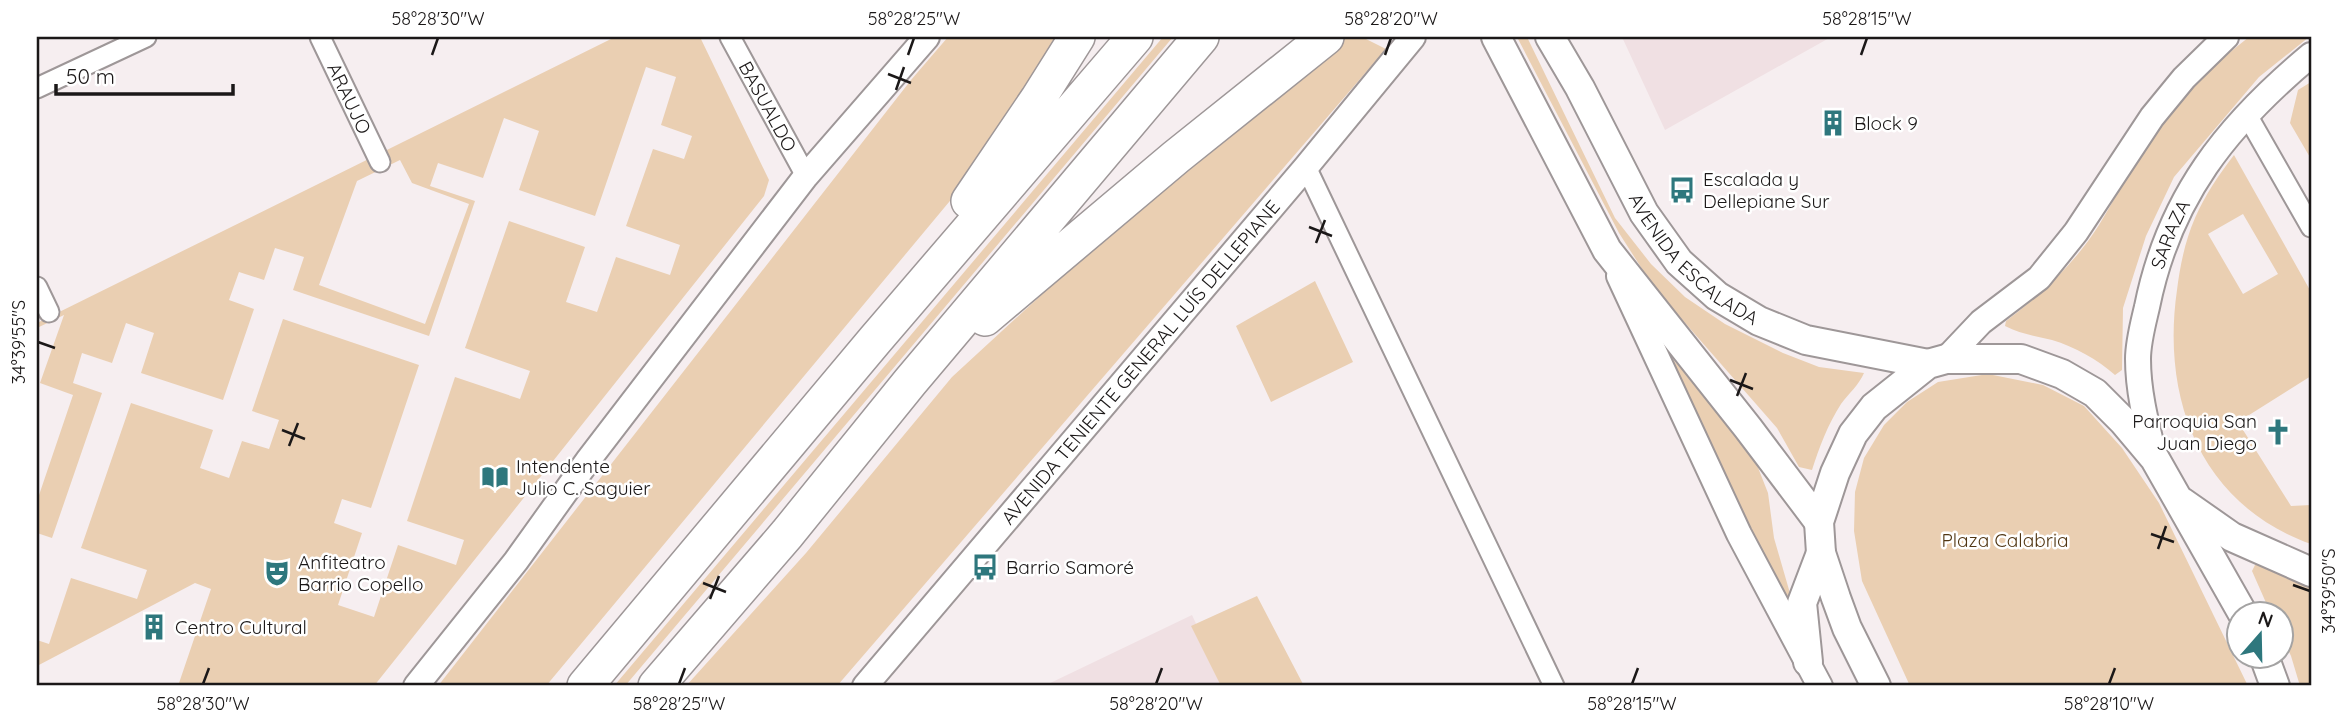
<svg xmlns="http://www.w3.org/2000/svg" width="2348" height="723" viewBox="0 0 2348 723" font-family="Quicksand,sans-serif">
	<style>
		.built { fill: #f0e0e3 }
		.green { fill: #eacfb2; fill-rule: evenodd }
		.lines { fill: none; stroke-linecap: round; stroke-linejoin: round }
		.minor-casing { stroke: #9e9798; stroke-width: 23 }
		.tertiary-casing { stroke: #9e9798; stroke-width: 28 }
		.secondary-casing { stroke: #9e9798; stroke-width: 32 }
		.motorway-casing { stroke: #9e9798; stroke-width: 38 }
		.minor { stroke: #fff; stroke-width: 19 }
		.tertiary { stroke: #fff; stroke-width: 24 }
		.secondary { stroke: #fff; stroke-width: 28 }
		.motorway { stroke: #fff; stroke-width: 35 }
		.ticks { fill: none; stroke: #1b1818; stroke-width: 2.5 }
		.labels { text-anchor: middle; dominant-baseline: central; stroke-width: 5; stroke-linejoin: round; paint-order: stroke }
		.street-label { font-size: 19px; fill: #1b1818; stroke: #fff }
		.poi-label { font-size: 19px; fill: #1b1818; stroke: #fff; text-anchor: start }
		.park-label { font-size: 19px; fill: #513613; stroke: #fff }
		.neatline { fill: none; stroke: #1b1818; stroke-width: 2.5 }
		.ticks-label { font-size: 18px; text-anchor: middle; fill: #1b1818 }
	</style>
	<rect width="100%" height="100%" fill="#f6eef0"/>
	<path class="built" d="M1622,37H1831L1665,130Z
		M1192,615L1225,686H1044Z"/>
	<path class="green" d="M615,37H700L769,180L764,196L374,686H178L211,589L195,583L37,666V640L49,644L71,578L137,599L147,570L81,548L131,403L213,430L200,468L229,478L242,441L269,449L279,420L252,411L283,319L419,365L371,508L342,499L334,523L362,533L338,605L374,617L398,545L456,565L464,540L407,521L455,377L520,399L530,371L465,348L509,221L585,247L566,302L597,312L616,257L670,275L680,245L626,226L653,149L684,159L692,136L661,125L676,77L646,67L595,216L519,190L539,131L504,118L483,178L438,163L430,186L475,201L429,336L293,290L304,257L275,248L264,280L239,272L229,300L254,309L223,400L141,373L154,333L126,323L112,363L82,353L73,383L102,393L52,538L37,533V501L73,395L40,383L64,315L37,328V323ZM400,160L412,183L469,204L425,324L319,285L357,181Z
		M948,37H1064L984,160L546,686H438L911,80Z
		M1163,37H1173L625,686H614Z
		M1348,37H1362L1386,49L837,686H686L806,553L952,377L1138,206L1337,41Z
		M1517,37H1527L1615,218L1651,264L1685,297L1725,324L1783,353L1819,367L1864,373C1859,385 1849,393 1841,404C1828,424 1819,448 1812,470L1799,467L1777,428L1672,308L1644,272L1619,233Z
		M2249,37H2309L2259,77L2174,177L2146,236L2123,308L2122,370L2115,375C2097,359 2075,347 2052,340C2036,336 2020,334 2005,326L2006,321C2042,294 2075,263 2099,225C2121,189 2138,152 2164,119C2187,89 2219,60 2249,37Z
		M2311,82V159L2290,123L2298,90Z
		M2234,155L2311,292V376L2238,422L2291,506L2311,505V544C2201,505 2161,400 2177,290C2180,266 2185,241 2195,218C2205,195 2218,176 2234,155ZM2243,214L2278,274L2243,294L2208,234Z
		M1315,281L1353,362L1271,402L1236,326Z
		M1652,331L1676,363L1728,413L1755,460L1768,493L1774,538L1796,614L1793,622Z
		M1988,374L2043,385L2084,406L2122,448L2159,503L2248,686H1910L1862,581L1854,531L1855,492L1864,458L1884,425L1907,402L1938,382Z
		M2255,565H2264L2311,584V686H2300L2291,656L2282,637V614H2271L2252,571Z
		M1257,596L1304,686H1221L1191,626Z"/>
	<g class="lines">
		<g class="minor-casing">
			<g id="minor">
				<path id="s1" d="M320,37L380,162"/>
				<path id="s2" d="M730,37L806,176"/>
				<path d="M37,88L146,37"/>
				<path d="M2247,115L2311,227"/>
				<path d="M1306,167L1554,686"/>
				<path d="M37,287L49,312"/>
			</g>
		</g>
		<g class="tertiary-casing">
			<g id="tertiary">
				<path d="M1619,276L1739,534L1820,686"/>
				<path d="M1946,359L1981,322L2039,278L2076,232L2152,117L2184,78L2226,37"/>
				<path id="s3" d="M2155,459C2147,426 2138,393 2138,359C2138,342 2143,324 2147,307C2169,197 2227,125 2311,55"/>
				<path d="M416,686L516,561L589,459L806,176L927,37"/>
				<path id="s4" d="M865,686L1306,167L1413,37"/>
			</g>
		</g>
		<g class="secondary-casing">
			<g id="secondary">
				<path d="M1496,37L1607,250L1748,428L1819,522"/>
				<path id="s5" d="M1550,37L1580,88L1644,213L1679,262L1717,296L1759,321L1806,340L1928,364"/>
				<path d="M2182,502L2232,537L2311,572"/>
				<path d="M2264,656L2275,686"/>
				<path d="M1808,662L1802,603L1821,553"/>
				<path d="M1876,686L1847,628L1836,598L1821,553L1819,522L1835,473L1853,434L1874,407L1928,364L1946,359H2021L2062,374L2095,393L2123,421L2155,459L2243,614"/>
			</g>
		</g>
		<g class="motorway-casing">
			<path id="motorway" d="M969,201L1038,99L1077,37
				M985,318L1176,157L1326,37
				M585,686L875,340L1135,37
				M656,686L787,534L910,382L1201,37"/>
		</g>
		<use href="#minor" class="minor"/>
		<use href="#tertiary" class="tertiary"/>
		<use href="#secondary" class="secondary"/>
		<use href="#motorway" class="motorway"/>
	</g>
	<path class="ticks" d="M432,55L438,38M908,55L914,38M1385,55L1391,38M1861,55L1867,38M888,74L911,83M896,90L904,67M1309,227L1332,236M1316,243L1325,220M38,342L55,348M1730,380L1753,389M1737,396L1746,373M282,430L305,439M289,446L298,423M2151,534L2174,542M2158,549L2166,526M703,583L726,592M2293,585L2310,591M710,599L719,576M203,684L209,668M679,684L685,668M1156,684L1162,668M1632,684L1638,668M2109,684L2115,668"/>
	<defs>
		<g id="building-bare" transform="scale(2.1)"><path d="M-4-6H4V6H1V3H-1V6H-4ZM-2.5-4.3h1.7v1.8h-1.7ZM.8-4.3h1.7v1.8H.8ZM-2.5-1h1.7V.8h-1.7ZM.8-1h1.7V.8H.8Z" fill="#2e777d" stroke="#fff" stroke-width="2.5" paint-order="stroke"/></g>
		<g id="bus-bare" transform="scale(2.1)"><path d="M-5-6H5V4H4V6H2V4H-2V6H-4V4H-5ZM-3.5-4V0h7V-4ZM-3.5 1.2v1.5H-2V1.2ZM2 1.2v1.5H3.5V1.2Z" fill="#2e777d" stroke="#fff" stroke-width="2.5" paint-order="stroke"/></g>
		<g id="church-bare" transform="scale(2.1)"><path d="M-1.2-6h2.4v3.5h3.3v2.4h-3.3V6h-2.4V-.1h-3.3v-2.4h3.3Z" fill="#2e777d" stroke="#fff" stroke-width="2.5" paint-order="stroke"/></g>
		<g id="library-bare" transform="scale(2.1)"><path d="M-6-4Q-3-5.5-.7-3.5V5Q-3 3-6 4ZM6-4Q3-5.5 .7-3.5V5Q3 3 6 4Z" fill="#2e777d" stroke="#fff" stroke-width="2.5" paint-order="stroke"/></g>
		<g id="theatre-bare" transform="scale(2.1)"><path d="M-5-5.5Q0-4 5-5.5V0Q5 5 0 6Q-5 5-5 0ZM-3.3-2.5H-1v1.5H-3.3ZM1-2.5H3.3v1.5H1ZM-2.8 1Q0 5.5 2.8 1Z" fill="#2e777d" stroke="#fff" stroke-width="2.5" paint-order="stroke"/></g>
	</defs>
	<g fill-rule="evenodd">
		<use href="#building-bare" x="1833" y="123"/>
		<use href="#bus-bare" x="1682" y="190"/>
		<use href="#church-bare" x="2278" y="432"/>
		<use href="#library-bare" x="495" y="477"/>
		<use href="#bus-bare" x="985" y="567"/>
		<use href="#theatre-bare" x="277" y="573"/>
		<use href="#building-bare" x="154" y="627"/>
	</g>
	<g class="labels">
		<g class="street-label">
			<text stroke="none"><textPath href="#s1" startOffset="68">ARAUJO</textPath></text>
			<text stroke="none"><textPath href="#s2" startOffset="79">BASUALDO</textPath></text>
			<text stroke="none"><textPath href="#s3" startOffset="231">SARAZA</textPath></text>
			<text stroke="none"><textPath href="#s5" startOffset="268">AVENIDA ESCALADA</textPath></text>
			<text stroke="none"><textPath href="#s4" startOffset="425">AVENIDA TENIENTE GENERAL LUÍS DELLEPIANE</textPath></text>
		</g>
		<g class="poi-label">
			<text x="1854" y="123">Block 9</text>
			<text x="1703" y="179">Escalada y<tspan x="1703" dy="22">Dellepiane Sur</tspan></text>
			<text x="2257" y="421" text-anchor="end">Parroquia San<tspan x="2257" dy="22">Juan Diego</tspan></text>
			<text x="516" y="466">Intendente<tspan x="516" dy="22">Julio C. Saguier</tspan></text>
			<text x="298" y="562">Anfiteatro<tspan x="298" dy="22">Barrio Copello</tspan></text>
			<text x="1006" y="567">Barrio Samoré</text>
			<text x="175" y="627">Centro Cultural</text>
		</g>
		<g class="park-label">
			<text x="2005" y="540">Plaza Calabria</text>
		</g>
	</g>
	<rect width="2348" height="723" fill="none" stroke="#ffffff" stroke-width="77"/>
	<g transform="translate(2260 635) rotate(20)"><circle r="33" fill="#ffffff" stroke="#a4a3a3" stroke-width="2"/>
	<path d="M0-5L12 26L0 18L-12 26Z" fill="#2e777d"/>
	<text y="-10" font-size="19" font-weight="bold" text-anchor="middle" fill="#1b1818">N</text>
	</g>
	<path d="M56 84v10h177v-10" fill="none" stroke="#1b1818" stroke-width="3.5"/>
	<text x="66" y="84" font-size="21" fill="#1b1818" stroke="#ffffff" stroke-width="5" paint-order="stroke">50 m</text>
	<rect x="38" y="38" width="2272" height="646" class="neatline"/>
	<g class="ticks-label">
		<text x="438" y="25">58°28'30"W</text>
		<text x="914" y="25">58°28'25"W</text>
		<text x="1391" y="25">58°28'20"W</text>
		<text x="1867" y="25">58°28'15"W</text>
		<text transform="translate(19 342) rotate(-90)" y="6">34°39'55"S</text>
		<text transform="translate(2329 591) rotate(-90)" y="6">34°39'50"S</text>
		<text x="203" y="710">58°28'30"W</text>
		<text x="679" y="710">58°28'25"W</text>
		<text x="1156" y="710">58°28'20"W</text>
		<text x="1632" y="710">58°28'15"W</text>
		<text x="2109" y="710">58°28'10"W</text>
	</g>
</svg>
